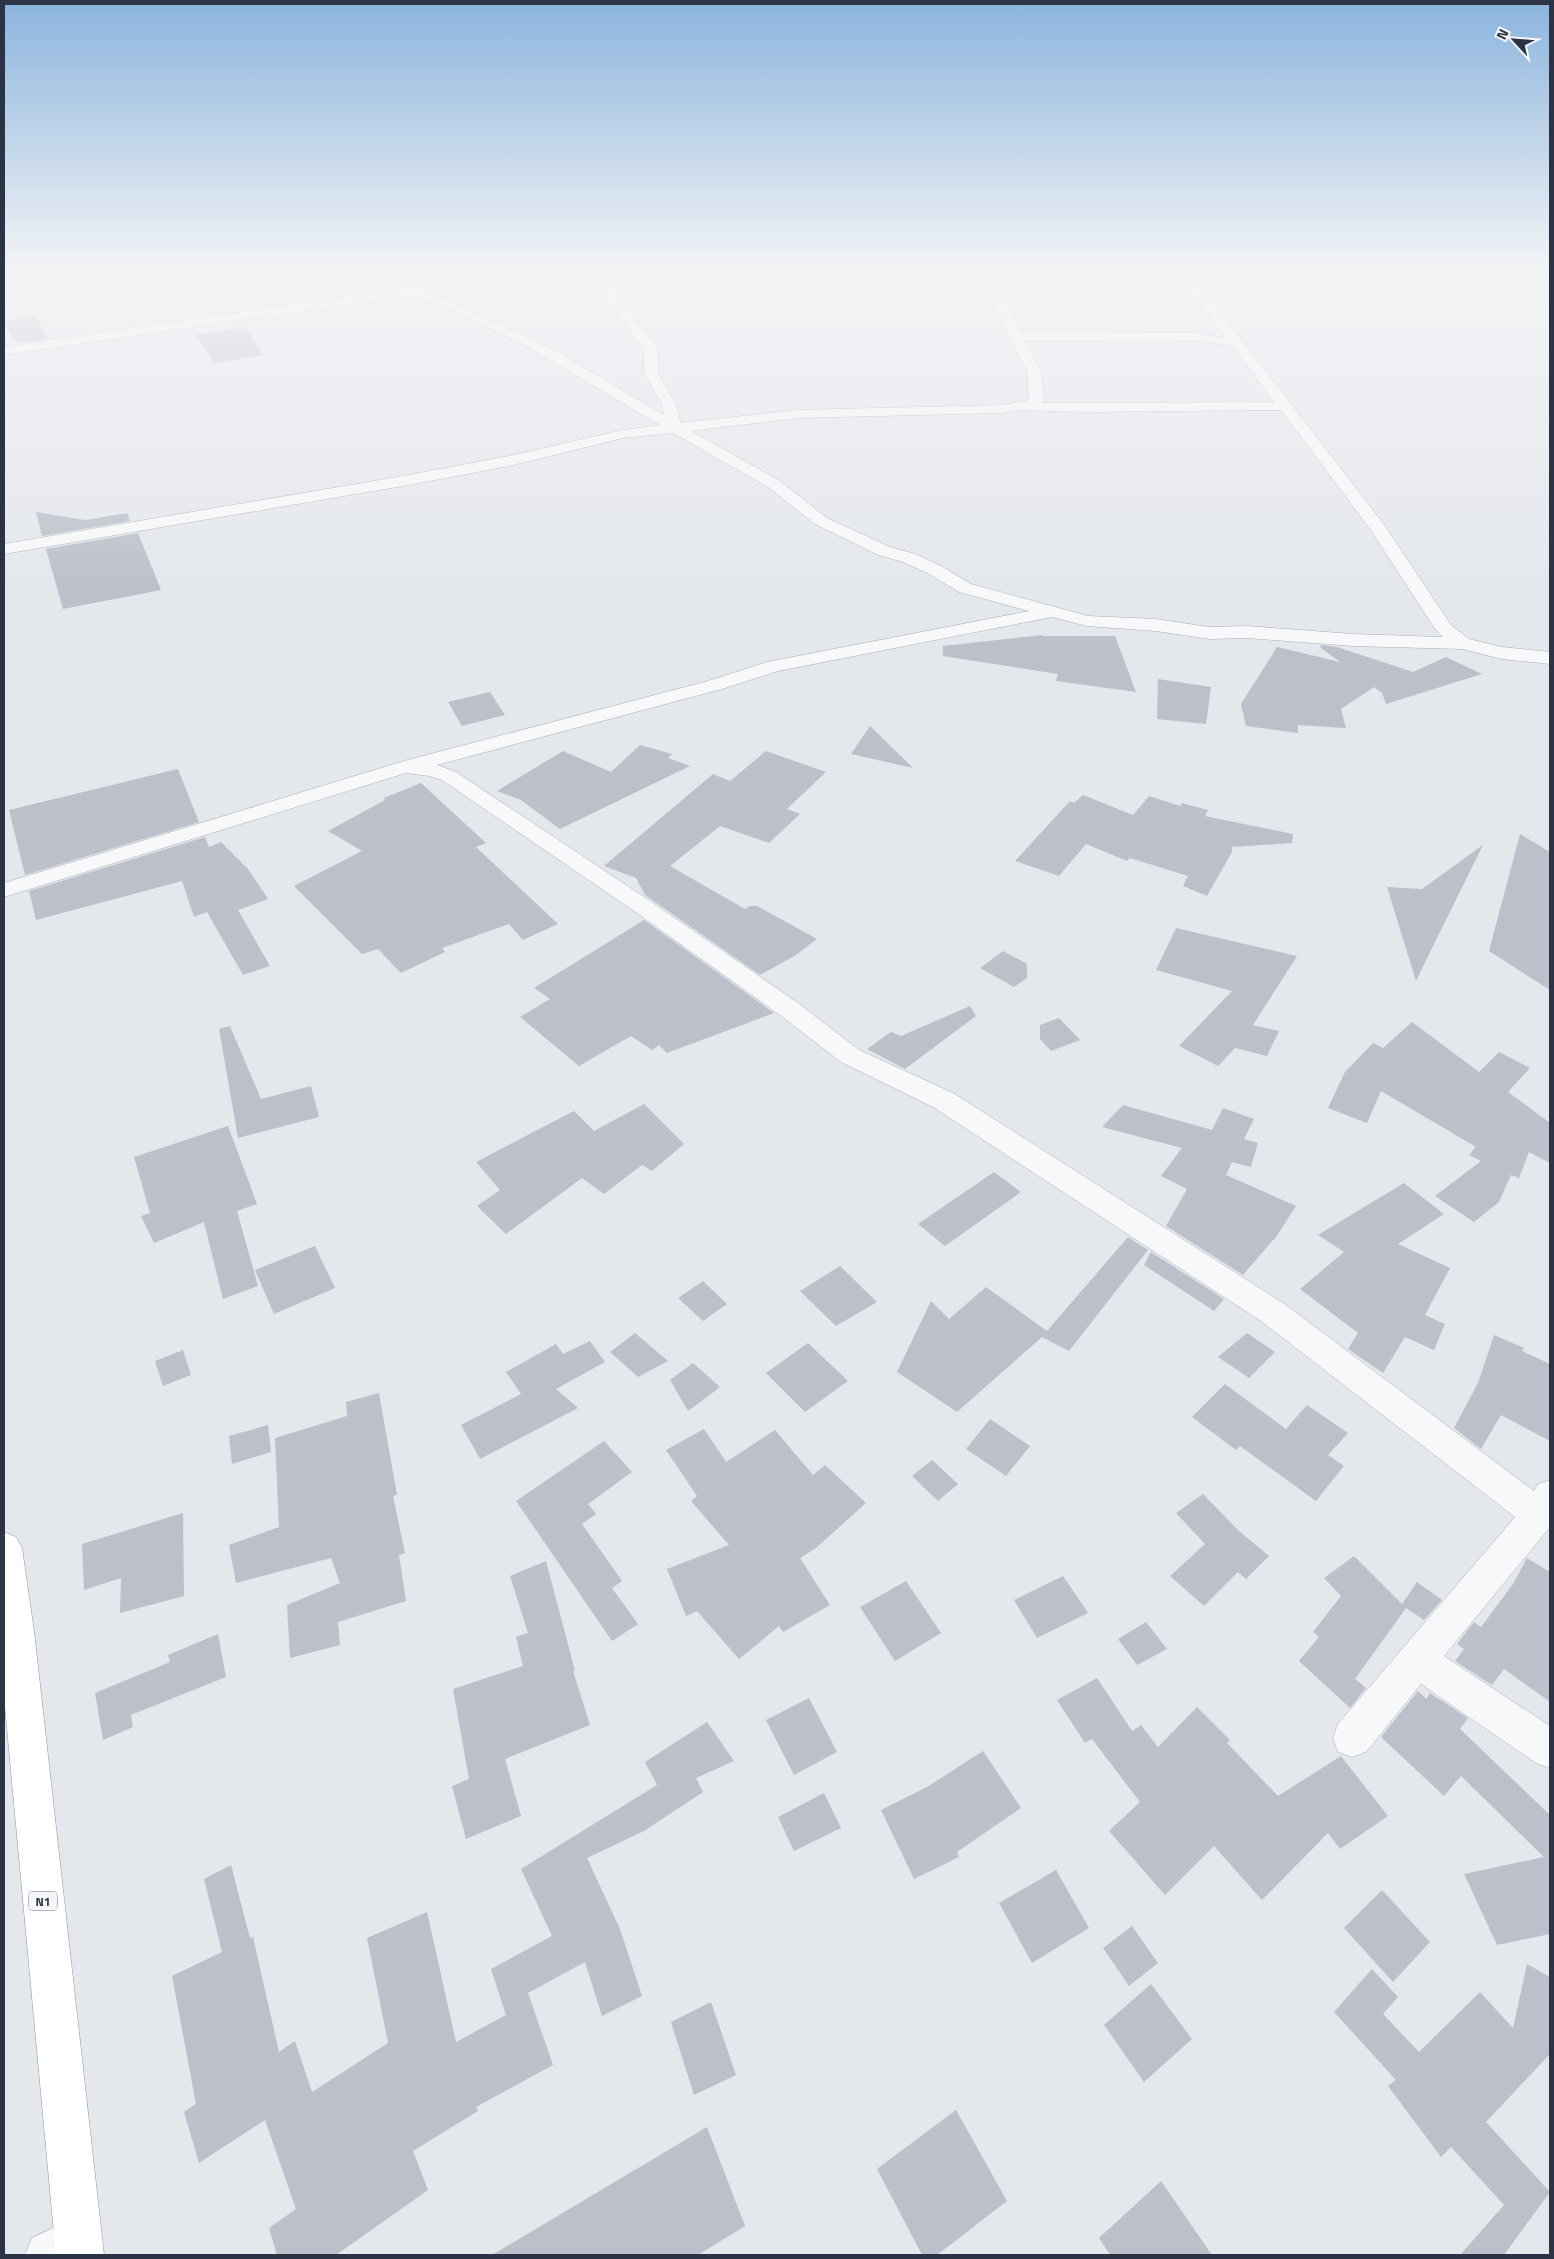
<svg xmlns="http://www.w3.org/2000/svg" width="1554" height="2259" viewBox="0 0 1554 2259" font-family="'Titillium Web',sans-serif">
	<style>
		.building { fill: #bbc0ca }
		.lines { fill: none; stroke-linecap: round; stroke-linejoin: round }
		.minor-casing { stroke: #a9aeb7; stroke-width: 1 }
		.highway-casing { stroke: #8b94a3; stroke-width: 1 }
		.minor { fill: #f7f8fa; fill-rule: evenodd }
		.highway { fill: #fff; fill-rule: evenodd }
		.labels { text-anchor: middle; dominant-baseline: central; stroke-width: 4; stroke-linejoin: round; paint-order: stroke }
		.shield { fill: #f4f6f9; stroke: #676e7b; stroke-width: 1 }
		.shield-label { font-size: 12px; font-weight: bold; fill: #2b3445 }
	</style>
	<rect width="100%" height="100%" fill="#e4e7ec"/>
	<path class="building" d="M36,316L48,339L17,343L4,321Z
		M245,327L263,355L214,363L196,335Z
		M36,512L85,520L127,513L130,521L42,536Z
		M138,533L161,590L63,609L46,549Z
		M1042,635L1043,636H1115L1136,692L1056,681L1058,674L943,656V646Z
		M1321,645L1337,647L1413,672L1446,657L1482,674L1386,704L1382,693L1374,687L1341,709L1346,728L1298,725V733L1246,726L1241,704L1277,647L1340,662L1320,647Z
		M1158,679L1211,687L1206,724L1157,719Z
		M490,692L505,715L462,726L448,702Z
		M870,726L913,768L851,754Z
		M640,745L672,754L668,758L690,766L560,829L521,800L497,791L563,751L611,772Z
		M766,751L826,772L787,809L800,814L769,843L720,826L670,866L745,909L750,906H757L817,939L796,955L760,975L645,895L636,878L604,866L713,774L730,781Z
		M178,769L199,822L25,875L9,810Z
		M421,783L486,843L476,847L558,924L523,940L509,924L442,948L445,952L401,973L378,949L362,954L294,886L362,851L328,831L385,800L384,798Z
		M1083,795L1133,815L1149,796L1180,806L1182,803L1208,810L1205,816L1293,834L1292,843L1232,847V852L1207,896L1183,886L1188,876L1130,858L1127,861L1086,844L1059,876L1015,861L1070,801L1074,803Z
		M1520,834L1550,852V990L1489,951Z
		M205,837L209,847L221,842L248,869L268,899L238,910L270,966L243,975L207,912L194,917L182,881L36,920L29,891Z
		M1483,845L1435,942L1416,981L1387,887L1422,889Z
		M644,920L774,1013L667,1053L659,1045L652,1050L631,1036L579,1066L520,1017L550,999L534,988Z
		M1176,928L1297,956L1253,1025L1279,1031L1267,1056L1235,1048L1218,1066L1179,1046L1232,991L1156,970Z
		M1003,951L1027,964V978L1014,987L980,968Z
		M970,1006L976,1016L905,1069L867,1049L891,1032L901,1036Z
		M1059,1018L1080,1040L1051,1051L1040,1039V1025Z
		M1412,1022L1479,1072L1499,1052L1530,1068L1508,1092L1550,1123V1163L1529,1152L1519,1178L1511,1175L1499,1202L1474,1222L1435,1196L1481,1161L1469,1155L1476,1147L1381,1091L1367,1123L1328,1108L1345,1072L1373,1043L1383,1048Z
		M230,1026L261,1099L311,1086L319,1117L238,1138L219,1029Z
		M644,1104L684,1144L652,1171L642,1165L604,1194L582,1178L506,1234L477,1206L500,1190L476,1162L574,1111L594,1131Z
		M1123,1105L1212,1130L1223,1108L1254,1119L1244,1139L1258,1143L1251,1167L1232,1162L1226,1175L1296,1206L1274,1240H1273L1243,1275L1166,1226L1187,1189L1161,1176L1182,1148L1102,1127Z
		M228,1126L257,1204L237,1211L258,1286L223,1299L204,1222L154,1243L141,1216L150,1213L134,1157Z
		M994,1172L1021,1192L945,1246L918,1224Z
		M1404,1183L1444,1214L1398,1244L1450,1268L1425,1315L1445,1324L1434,1350L1405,1337L1383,1373L1348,1349L1358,1333L1300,1289L1344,1252L1318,1235Z
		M1128,1237L1148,1250L1069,1351L1042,1337L957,1412L897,1372L931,1301L949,1319L986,1287L1047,1331Z
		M315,1246L335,1288L274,1314L255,1270Z
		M1151,1252L1224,1299L1214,1311L1144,1265Z
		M840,1266L877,1302L836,1326L800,1291Z
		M703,1281L727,1304L703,1321L678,1298Z
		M635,1333L668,1361L638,1377L610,1352Z
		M1247,1333L1275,1352L1249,1378L1218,1357Z
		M1494,1335L1524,1348L1522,1351L1550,1364V1441L1501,1415L1481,1449L1454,1428L1478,1383Z
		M590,1341L605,1362L556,1389L578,1408L480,1459L461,1425L521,1394L506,1372L556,1344L563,1354Z
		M808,1343L848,1381L805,1412L766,1373Z
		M183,1350L191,1375L163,1386L155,1361Z
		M693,1363L720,1387L688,1411L670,1380Z
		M1225,1384L1286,1429L1307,1405L1348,1433L1328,1455L1344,1466L1316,1501L1240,1446L1236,1450L1192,1417Z
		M379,1393L397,1495L393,1496L405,1553L399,1555L406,1601L338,1622L340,1645L290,1658L287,1605L340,1583L331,1558L236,1583L229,1545L279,1527L275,1438L347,1416L346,1402Z
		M990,1419L1030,1446L1006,1476L966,1449Z
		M268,1425L271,1452L232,1464L229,1436Z
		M704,1429L726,1462L775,1430L813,1475L825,1465L866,1503L816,1548L800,1558L830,1605L783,1632L779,1626L739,1659L697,1611L686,1616L667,1569L729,1545L691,1501L697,1496L666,1450Z
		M604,1441L632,1472L588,1504L596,1514L582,1524L622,1581L612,1588L638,1624L612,1641L516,1501Z
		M932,1460L958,1484L938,1501L912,1476Z
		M1203,1494L1239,1531L1269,1556L1246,1579L1238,1572L1204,1606L1170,1576L1205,1544L1176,1513Z
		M183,1513L184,1596L120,1613L121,1578L84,1590L82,1544Z
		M1354,1556L1402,1604L1417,1582L1442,1600L1424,1620L1406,1608L1355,1679L1366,1688L1350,1708L1299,1661L1319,1637L1313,1632L1341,1596L1324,1578Z
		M1527,1558L1550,1572V1702L1504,1669L1492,1685L1455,1661L1464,1649L1457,1644L1474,1622L1481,1627L1513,1584Z
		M546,1561L575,1671H573L590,1725L505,1759L521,1816L466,1839L452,1786L469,1779L453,1689L523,1666L516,1637L528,1633L510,1576Z
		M1063,1576L1088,1613L1037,1638L1014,1600Z
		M906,1581L941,1633L895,1661L860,1607Z
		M1146,1622L1167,1649L1137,1665L1118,1639Z
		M218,1634L226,1677L131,1715L133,1727L103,1740L95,1693L170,1662L168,1655Z
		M1097,1678L1132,1731L1141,1725L1158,1747L1197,1707L1230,1740L1227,1743L1278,1796L1341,1756L1388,1816L1340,1849L1328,1833L1262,1900L1214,1846L1165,1895L1109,1831L1140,1802L1092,1739L1085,1743L1057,1700Z
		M1418,1691L1426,1699L1430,1693L1468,1718L1460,1729L1550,1815V1934L1497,1945L1464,1874L1544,1857L1461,1776L1444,1796L1381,1737Z
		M809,1698L837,1752L794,1775L766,1720Z
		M707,1722L734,1761L696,1778L703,1792L644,1831L587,1858L620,1929L642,1996L602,2016L585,1962L528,1993L553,2065L476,2107L478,2111L413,2151L428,2190L336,2255H277L269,2228L296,2209L265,2120L199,2163L184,2112L196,2104L172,1976L222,1952L204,1879L231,1865L250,1938L253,1937L279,2052L295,2041L312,2092L388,2043L367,1938L427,1912L456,2042L506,2015L491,1969L552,1936L521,1869L657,1785L645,1762Z
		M983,1751L1021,1808L957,1852L959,1857L914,1879L881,1810L927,1787Z
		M824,1793L841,1828L794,1851L778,1817Z
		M1056,1870L1089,1928L1032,1963L999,1903Z
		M1382,1890L1430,1942L1393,1982L1344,1928Z
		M1132,1926L1158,1963L1129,1986L1103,1948Z
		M1527,1964L1550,1977V2054L1486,2122L1550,2192L1504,2255H1460L1504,2205L1451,2147L1441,2157L1388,2086L1396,2080L1334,2012L1372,1969L1398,1997L1383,2014L1419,2052L1480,1992L1513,2028Z
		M1151,1984L1192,2039L1144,2082L1104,2025Z
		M711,2002L736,2075L694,2095L671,2022Z
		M956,2110L1007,2201L937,2255H922L877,2169Z
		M707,2127L745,2226L698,2255H492Z
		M1161,2181L1212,2255H1110L1099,2238Z"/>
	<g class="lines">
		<g class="minor-casing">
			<path id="minor" d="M496,271H518L516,274L433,293L559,353L664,415L661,403L644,373V349L605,296L593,271H605L617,295L658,349V373L675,403L681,423L797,410L1002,405L1029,400L1027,371L975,271H987L1020,332L1196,333L1226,338L1176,271H1188L1195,279L1550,271V278L1200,286L1383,523L1451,625L1469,639L1502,647L1550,652V664L1502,659L1462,649L1353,646L1247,638L1209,639L1156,631L1087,626L1052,617L778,671L722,689L437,765L456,772L650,901L798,1003L859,1050L953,1093L1283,1303L1534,1491L1538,1484L1550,1480V1527L1444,1656L1550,1726V1768L1536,1763L1421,1684L1366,1752L1352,1757L1338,1752L1333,1738L1338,1724L1515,1517L1261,1321L933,1107L841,1062L780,1015L634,911L442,780L429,776L406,773L4,897V883L404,761L708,681L767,662L1029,611L959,592L929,574L903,562L878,555L815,524L768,487L673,433L623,438L509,466L403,486L4,554V544L403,476L509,456L623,430L660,425L524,345L441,305L411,295L4,355V347L411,287L418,289ZM1024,340L1196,341L1233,346L1274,402L1041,403L1044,399L1041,371ZM1017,410L1085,412L1281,410L1370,529L1435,629L1443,637L1353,634L1247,626L1209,627L1156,619L1088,616L971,584L941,566L915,554L890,547L827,518L780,481L691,431L797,418L1002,413Z
				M78,2216L95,2223L102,2240L96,2255H25L32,2238Z"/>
		</g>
		<g class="highway-casing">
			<path id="highway" d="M4,1532L16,1537L22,1548L34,1631L104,2255H56L4,1696Z"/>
		</g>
		<use href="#minor" class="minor"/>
		<use href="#highway" class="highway"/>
	</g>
	<linearGradient id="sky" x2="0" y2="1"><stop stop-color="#8bb4dd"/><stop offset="0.46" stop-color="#f3f4f6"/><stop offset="1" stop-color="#f3f4f6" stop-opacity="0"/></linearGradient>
	<rect width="1554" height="587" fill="url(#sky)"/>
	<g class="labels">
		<rect class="shield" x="29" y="1891.5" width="28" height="19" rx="4"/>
		<g class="shield-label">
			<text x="43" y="1901">N1</text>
		</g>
	</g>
	<rect width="1554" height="2259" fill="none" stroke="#2b3445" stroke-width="10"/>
	<g transform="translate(1514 40) rotate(296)" stroke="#f4f6f9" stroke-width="4" paint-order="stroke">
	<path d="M0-4L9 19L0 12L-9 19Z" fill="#2b3445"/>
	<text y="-8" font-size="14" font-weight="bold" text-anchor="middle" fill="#2b3445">N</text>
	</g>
</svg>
